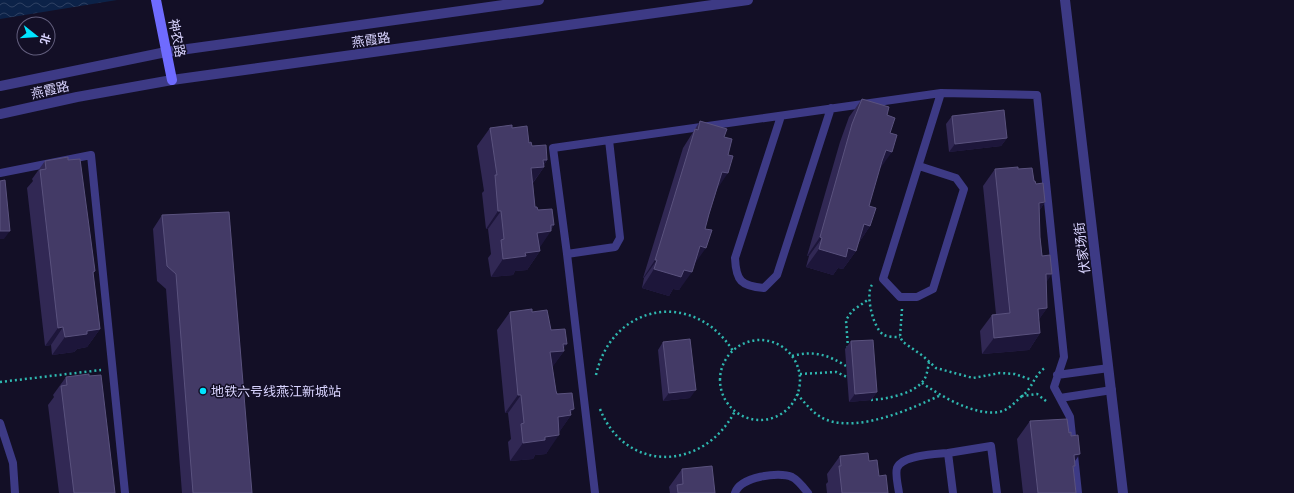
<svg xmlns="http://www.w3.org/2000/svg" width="1294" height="493" viewBox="0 0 1294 493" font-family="Poppins,'Noto Sans SC',sans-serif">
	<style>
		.water { fill: url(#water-waves) }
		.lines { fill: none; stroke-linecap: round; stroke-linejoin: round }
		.path { stroke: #2fb8b0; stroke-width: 2.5; stroke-dasharray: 2 3; stroke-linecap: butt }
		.lane { stroke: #3d3a85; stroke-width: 8 }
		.street { stroke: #3d3a85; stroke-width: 10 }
		.secondary { stroke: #6f6bff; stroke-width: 10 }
		.wall { fill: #312854 }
		.shaded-wall { fill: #1d163a }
		.building { fill: #433a66; stroke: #5a527e }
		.poi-dot { fill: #00e5ff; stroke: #130f26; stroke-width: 1.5 }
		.labels { text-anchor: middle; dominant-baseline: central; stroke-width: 3; stroke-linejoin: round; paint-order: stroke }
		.street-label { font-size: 13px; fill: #d9d4ff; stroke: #130f26 }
		.poi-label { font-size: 13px; fill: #d9d4ff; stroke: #130f26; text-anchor: start }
	</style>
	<defs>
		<pattern id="water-waves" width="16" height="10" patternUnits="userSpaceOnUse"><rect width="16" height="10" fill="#0c2248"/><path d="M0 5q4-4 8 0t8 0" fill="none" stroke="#2f4163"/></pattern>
	</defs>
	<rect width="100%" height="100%" fill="#130f26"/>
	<path class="water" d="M0,0H117L0,19Z"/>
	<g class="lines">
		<path class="path" d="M872,285C865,294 873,329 884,335C888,337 895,337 900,337
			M902,309L900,337L903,342L923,356L936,368L973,378L1000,373L1015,374L1032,380
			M720 380a40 40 0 1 1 80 0a40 40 0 1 1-80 0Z
			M848,348L846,320L852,311L869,299
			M792,356C813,350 829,355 846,366
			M800,374L836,372L847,377
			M596,375C612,303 694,289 733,351
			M0,382L101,370
			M922,383C941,396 974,416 999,412C1009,410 1015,402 1022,396
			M797,394C806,404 814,415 827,420C860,432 911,409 941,395
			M871,400C887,399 914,394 924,380C927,375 928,368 929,362
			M1046,401L1037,394L1022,396C1033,388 1033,376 1046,367
			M600,409C626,474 704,471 735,411"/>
		<path class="lane" d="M781,116L735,258C736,281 741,286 764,288L777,275L831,108
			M919,166L956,178L964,189L933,289L917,297H900L883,279L941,93
			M0,173L91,155L125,493
			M567,254L553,148L609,140
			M1057,375L1109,368
			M1060,398L1112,390
			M0,423L13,463L15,493
			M948,453L991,446L997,493
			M595,493L567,254L615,247L620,238L609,140L941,93L1037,95L1064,357L1054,387L1070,417L1078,493
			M735,493C740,477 779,471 792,477C798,480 804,488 808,493
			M899,493C898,485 895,475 897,468C902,455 936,454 948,453L953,493"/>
		<path class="street" d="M1065,0L1123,493
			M0,86L166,52L539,0
			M0,114L77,97L172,80L748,0"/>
		<path class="secondary" d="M156,0L172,80"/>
	</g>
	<path class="wall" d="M862,99L887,115L879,170L869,206L870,226L858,244L856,251L843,269L838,268L833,275L806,267L809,256H807L840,142L849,117Z
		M952,116L1007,138L1001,146L949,152L946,124Z
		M700,121L724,137L717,189L693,266L679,290L673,289L669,296L642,288L644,278H643L683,148Z
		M490,128H512L529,143L532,146L547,160L544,165V167L533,183L535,207L538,210L554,225L539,248L540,251L527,270L515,271L513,275L491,277L488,258L491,254L488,229H486L482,193L484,191L477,146Z
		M45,161L95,271L93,273L100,329L87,347L77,349L74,352L52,355L51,345L45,346L27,188L33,181L32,179Z
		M995,169H1018L1034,181L1036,184L1045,202L1039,211L1040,237L1046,282L1047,308L1039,319L1040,333L1029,350L982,354L980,331L992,315L996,314L983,186Z
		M162,215L252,493H182L166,289L157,281L153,229Z
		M510,312H532L551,330L567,344L563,349L564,351L552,367L556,391L571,415L559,432L546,454L535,455L533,459L510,461L508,442L511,439L508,413H505L497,330Z
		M851,341L877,392L871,400L849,402L845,349Z
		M663,342L690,398L663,401L658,350Z
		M89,376L115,493H59L48,405L54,397L53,395L66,377Z
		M1030,421L1075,462L1073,469L1076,493H1023L1017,439Z
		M840,456L869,461L879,476L888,493H827L826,484L828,482L827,474Z
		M682,469L715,493H670L669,487Z"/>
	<path class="shaded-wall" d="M1007,138L1001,146L949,152L955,144Z
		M886,150L892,152L879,170L873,169Z
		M543,160H547L542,167H544L531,185V168Z
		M722,172L728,173L715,192Z
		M1045,202L1034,219L1039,203Z
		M498,211H501L488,229H486Z
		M864,224L870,226L858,244Z
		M551,225H554L549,232L551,231L538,250L537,233Z
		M0,231H10L4,239H0Z
		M820,237L822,238L809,256H807Z
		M700,246L706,248L693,266Z
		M848,248L856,251L843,269L838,268L833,275L806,267L819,249Z
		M540,251L527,270L515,271L513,275L491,277L503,259L525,253Z
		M655,260H657L644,278H643Z
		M654,269L684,270L692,272L679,290L673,289L669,296L642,288Z
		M1046,274H1052L1041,290Z
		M1047,308L1036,324L1038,309Z
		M63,327L51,345L45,346L58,328Z
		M100,329L87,347L77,349L74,352L52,355L65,337L87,331Z
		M1040,333L1029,350L982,354L994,338Z
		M563,344H567L562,351H564L551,369L550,352Z
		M696,390L690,398L663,401L669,393Z
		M877,392L871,400L849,402L855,394Z
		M518,395H521L508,413H505Z
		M574,409L569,416L571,415L558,434V417L570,410Z
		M559,435L546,454L535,455L533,459L510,461L523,443L545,437Z
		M1080,454L1067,472L1074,455Z"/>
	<path class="building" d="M862,99L889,107L887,115L895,118L890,133L897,135L892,152L886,150L882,161L869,206L876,208L870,226L864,224L856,251L848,248L846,257L819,249L822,238L820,237L852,124Z
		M1004,110L1007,138L955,144L952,116Z
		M700,121L727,129L724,137L732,139L728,155L733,156L728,173L722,172L709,214L705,229L712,230L706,248L700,246L692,272L684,270L681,277L654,269L657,260H655L695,129L698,130Z
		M512,125V128L527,126L529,143L531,142L532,146L546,145L547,160H543L544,167L531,168L535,207H537L538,210L552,209L554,225H551V231L537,233L540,251L525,253L526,256L503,259L501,240L504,239L501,211H498L495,175H497L490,128Z
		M68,157V160L80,159L95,271L93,272L100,329L87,331V334L65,337L63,327L58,328L40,170L46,169L45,161Z
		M1018,167V169L1032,168L1034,181H1035L1036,184L1043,183L1045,202L1039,203L1040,237L1042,256L1050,255L1052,274H1046L1047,308L1038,309L1040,333L994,338L992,315L1010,313L995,169Z
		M5,180L10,231H0V181Z
		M229,212L252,493H193L176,274L167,266L162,215Z
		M532,309V312L547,310L551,330L565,329L567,344H563L564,351L550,352L556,391L557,394L572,393L574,409L570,410L571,415L558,417L559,435L545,437V440L523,443L521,424L524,423L521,395H518L510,312Z
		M690,339L696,390L669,393L663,342Z
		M873,340L877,392L855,394L851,341Z
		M89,374V376L101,375L115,493H74L61,386L67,385L66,377Z
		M1067,419L1069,433L1071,432V436L1078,435L1080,454L1074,455L1075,466H1073L1076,493H1038L1030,421Z
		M868,453L869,461L877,460L879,476L886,475L888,493H842L839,466H841L840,456Z
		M712,466L715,493H678L677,485L683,484L682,469Z"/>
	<circle class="poi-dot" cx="203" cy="391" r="4"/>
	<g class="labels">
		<g class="street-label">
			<text transform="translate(177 38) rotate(79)">神农路</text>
			<text transform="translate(371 40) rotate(-8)">燕霞路</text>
			<text transform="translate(50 90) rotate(-13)">燕霞路</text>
			<text transform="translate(1082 248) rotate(-97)">伏家场街</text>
		</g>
		<g class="poi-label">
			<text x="211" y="391">地铁六号线燕江新城站</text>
		</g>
	</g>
	<g transform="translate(36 36) rotate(107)"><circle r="19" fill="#130f26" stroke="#625e7d"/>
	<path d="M0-3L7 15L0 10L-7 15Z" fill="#00e5ff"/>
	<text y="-6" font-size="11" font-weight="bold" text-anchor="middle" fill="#d9d4ff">北</text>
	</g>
</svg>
